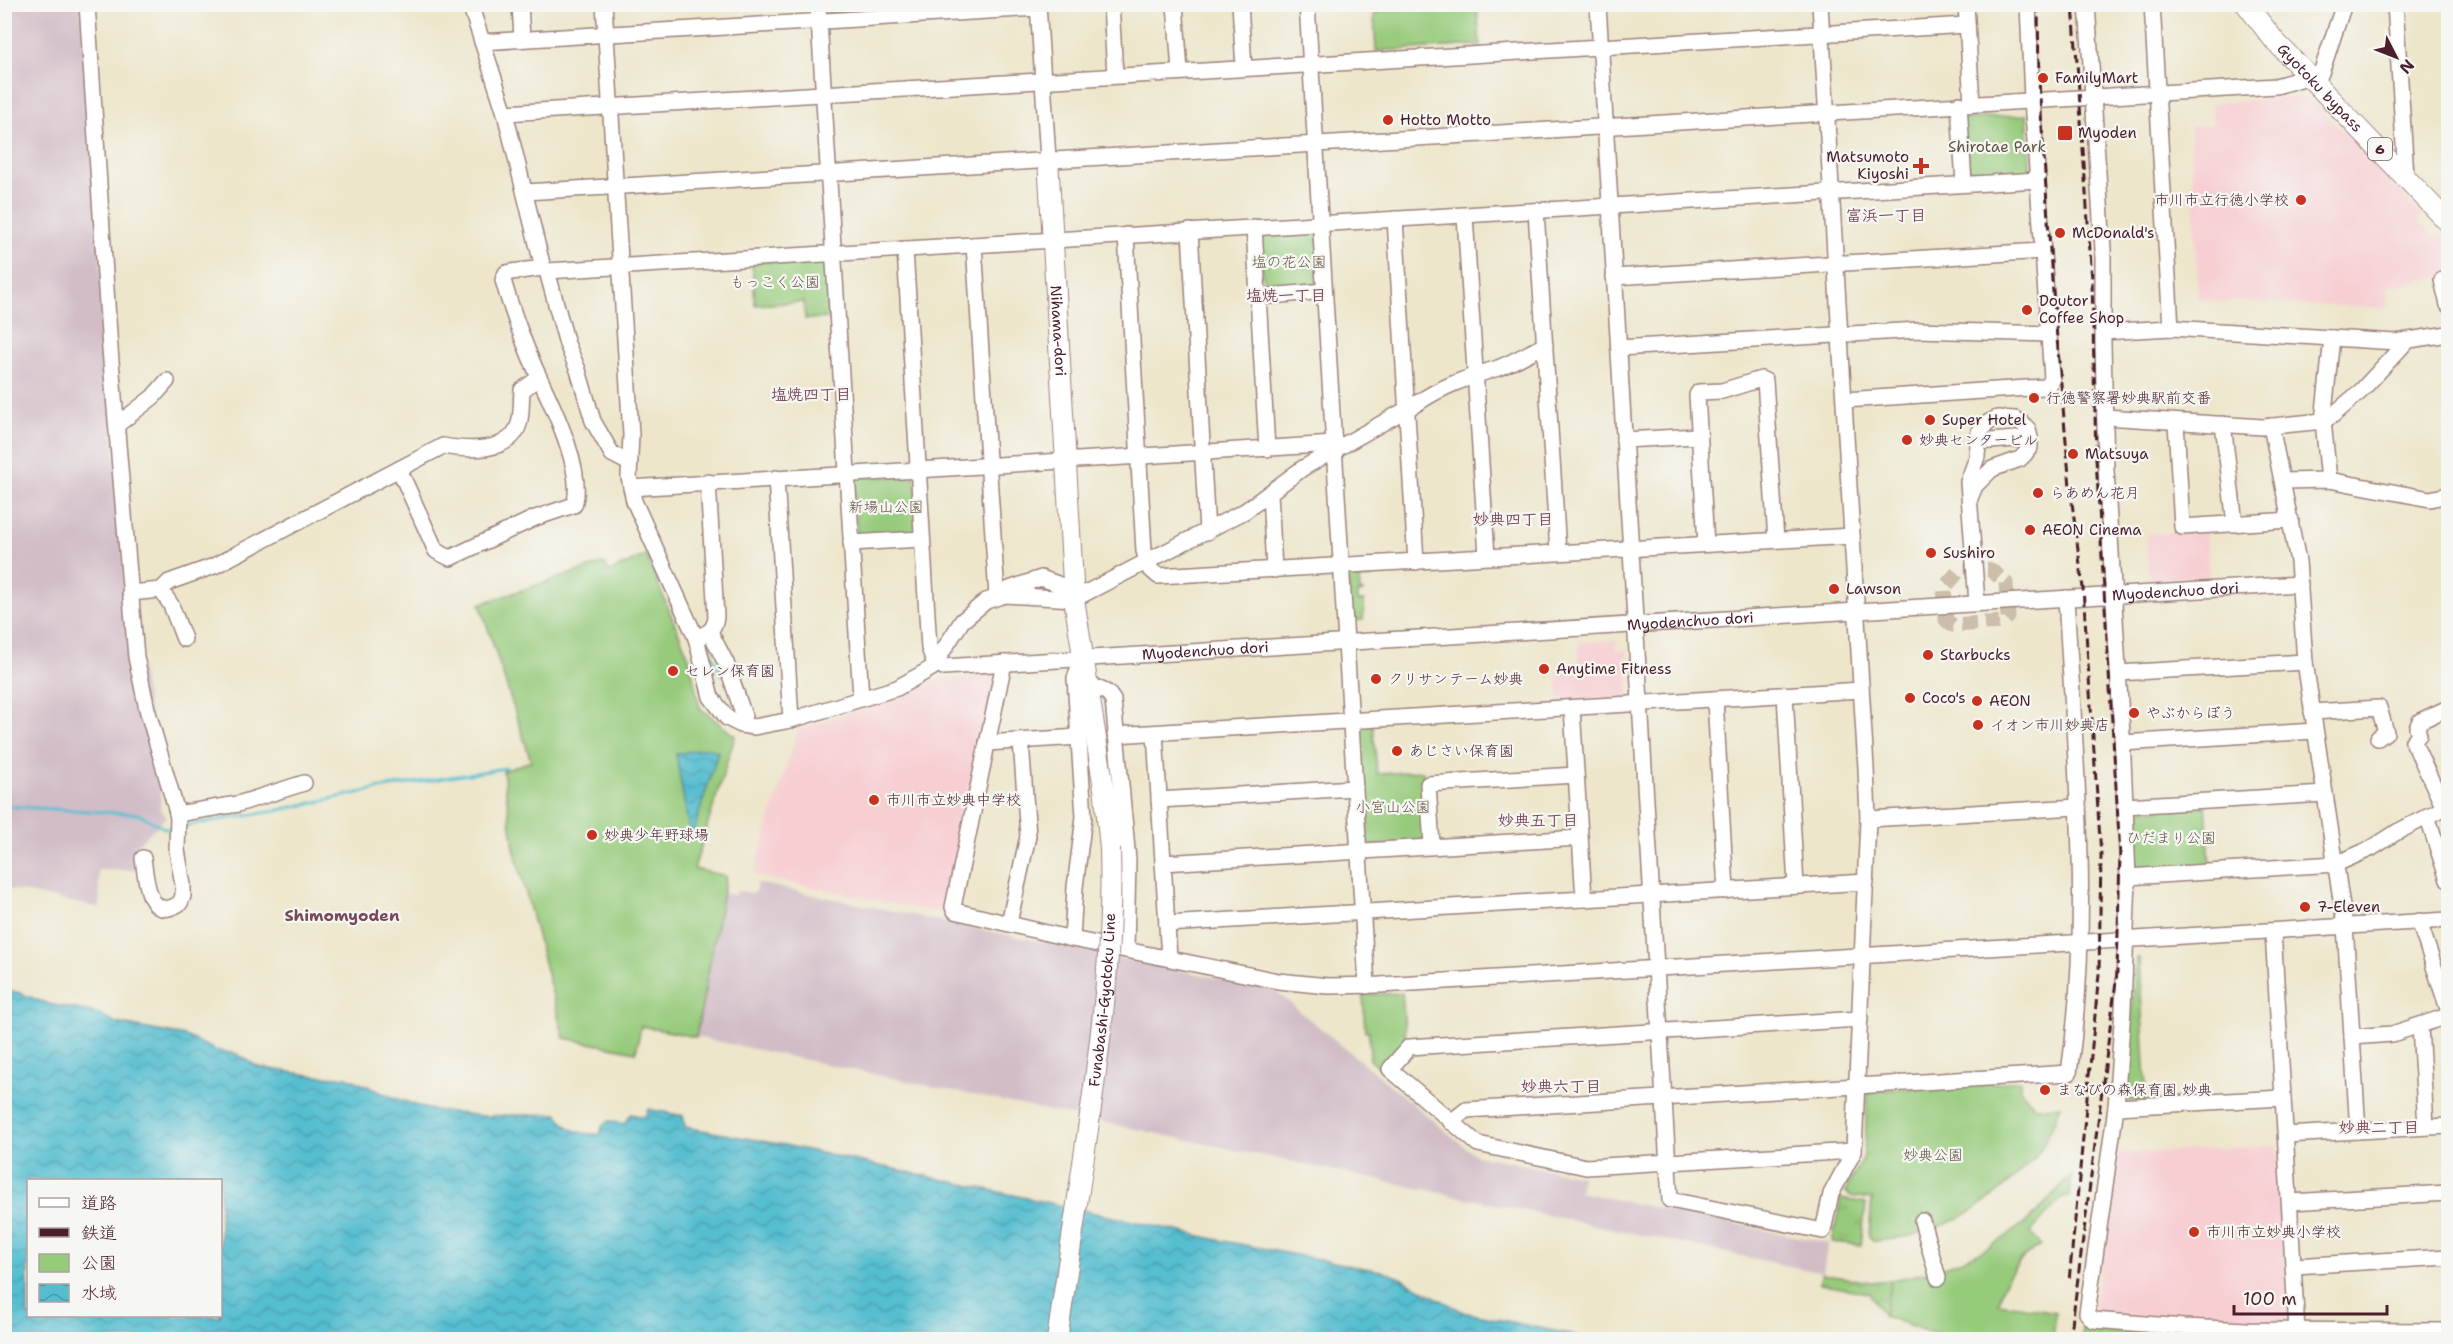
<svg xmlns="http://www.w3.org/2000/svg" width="2453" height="1344" viewBox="0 0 2453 1344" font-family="'Shantell Sans','Klee One',sans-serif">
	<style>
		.built { fill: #f7cfd3 }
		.industrial { fill: #d2bdc7 }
		.grass { fill: url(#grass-tufts); stroke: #707554; stroke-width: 1.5 }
		.park { fill: #97cb7c; stroke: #707554; stroke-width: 1.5 }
		.water { fill: url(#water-waves); stroke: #4f6e7e; stroke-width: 1.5; fill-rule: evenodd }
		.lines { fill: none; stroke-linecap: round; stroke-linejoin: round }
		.stream { stroke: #54bed0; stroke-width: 3 }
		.minor-tunnel { stroke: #ccbeab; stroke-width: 15; stroke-dasharray: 15 8; stroke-linecap: butt }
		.minor-casing { stroke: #9c827b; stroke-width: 18 }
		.major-casing { stroke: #9c827b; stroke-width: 22 }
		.minor { stroke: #fff; stroke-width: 15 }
		.major { stroke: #fff; stroke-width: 20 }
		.rail { stroke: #4a1f2b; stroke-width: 3; stroke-dasharray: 9 4.5; stroke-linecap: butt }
		.major-bridge-casing { stroke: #9c827b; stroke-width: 22; stroke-linecap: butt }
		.major-bridge { stroke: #fff; stroke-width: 20 }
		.poi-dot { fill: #c8321e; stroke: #f6f6f2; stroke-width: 2 }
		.labels { text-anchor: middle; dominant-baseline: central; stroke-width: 4.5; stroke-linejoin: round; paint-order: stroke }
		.shield { fill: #f6f6f2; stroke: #7e6067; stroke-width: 1.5 }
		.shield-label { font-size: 14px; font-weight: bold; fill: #4a1f2b }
		.poi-label { font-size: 15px; fill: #4a1f2b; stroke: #f6f6f2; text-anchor: start }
		.street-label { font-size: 15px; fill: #4a1f2b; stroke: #f6f6f2 }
		.park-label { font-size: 15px; fill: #615343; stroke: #f6f6f2 }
		.neighbourhood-label { font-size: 16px; font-weight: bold; fill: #7b485a; stroke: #f6f6f2 }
	</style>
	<defs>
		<pattern id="grass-tufts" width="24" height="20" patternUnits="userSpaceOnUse" patternTransform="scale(1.5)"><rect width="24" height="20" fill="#97cb7c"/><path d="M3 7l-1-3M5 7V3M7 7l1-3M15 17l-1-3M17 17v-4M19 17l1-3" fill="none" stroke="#84ae6b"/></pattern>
		<pattern id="water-waves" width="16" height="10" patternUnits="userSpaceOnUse" patternTransform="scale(1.5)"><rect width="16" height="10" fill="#54bed0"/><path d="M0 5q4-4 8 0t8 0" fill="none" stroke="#489aa9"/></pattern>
	</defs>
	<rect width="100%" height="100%" fill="#f6f6f2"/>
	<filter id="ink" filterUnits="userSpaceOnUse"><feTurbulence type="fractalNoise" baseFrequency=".0167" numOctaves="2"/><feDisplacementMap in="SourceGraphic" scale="12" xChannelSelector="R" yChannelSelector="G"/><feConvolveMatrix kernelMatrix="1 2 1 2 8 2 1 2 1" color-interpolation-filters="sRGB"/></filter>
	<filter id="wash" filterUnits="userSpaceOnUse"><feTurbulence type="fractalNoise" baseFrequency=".008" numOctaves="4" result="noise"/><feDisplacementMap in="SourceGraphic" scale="24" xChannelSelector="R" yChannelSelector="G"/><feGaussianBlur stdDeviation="1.35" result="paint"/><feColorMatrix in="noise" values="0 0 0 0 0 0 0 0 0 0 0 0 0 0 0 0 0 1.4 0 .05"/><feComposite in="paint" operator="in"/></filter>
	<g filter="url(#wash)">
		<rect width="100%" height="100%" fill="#ede6cb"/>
		<path class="built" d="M2303,97L2317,104L2423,216L2418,221L2433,235L2442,234L2448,241V275L2388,287L2387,308L2198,300L2190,126L2212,125V103Z
			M2206,531L2209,576L2149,580L2146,534Z
			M1616,640V650H1627L1629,697L1559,702L1557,671L1580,670L1578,642Z
			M994,675L997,677L947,915L757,876L754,872L798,729L909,695L939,679Z
			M2277,1145L2290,1323L2287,1327L2098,1315L2094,1310L2115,1154Z"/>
		<path class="industrial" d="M5,5H81L125,586L162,780L160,809L167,816L135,847V870H98L100,908L5,888Z
			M757,883L1274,990L1475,1155L1582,1176L1579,1192L1828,1243L1823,1273L696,1037L722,894L734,895L738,891L755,893Z"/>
		<path class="grass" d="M1841,1199L1866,1203L1861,1245L1832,1242Z
			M1821,1274L1871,1282L1891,1280L1884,1316L1869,1293L1820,1284Z"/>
		<path class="park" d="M953,4L950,8L831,16L825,11V5Z
			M1459,4L1477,5L1480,45L1376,51L1374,16L1379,10Z
			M2027,115L2031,175L1970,179L1962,119Z
			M1263,231L1317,232L1320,287L1265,293L1259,236Z
			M827,260L831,318L805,319L804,302L755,305L752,262Z
			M858,477H915L919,533L857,536L854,482Z
			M646,555L689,658L700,708L735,736L694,869L726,876L696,1037L641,1026L636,1052L564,1038L514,848L503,771L531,761L480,604L604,563L609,572Z
			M1371,571V578L1359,579L1360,590L1363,592L1358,593V601H1364L1363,620L1349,621L1348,573Z
			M1373,725L1377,774L1423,771L1428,839L1425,843L1366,846L1356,731L1359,726Z
			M2206,806L2210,866L2138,871L2134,868L2133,815L2137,810Z
			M2136,958H2139L2147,1102L2124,1100Z
			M1402,993L1406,1043L1382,1070L1370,1060L1369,1031H1365L1363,995Z
			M2021,1081V1091L2035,1107L2061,1106C2054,1123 2047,1140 2036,1156C2032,1162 2025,1166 2020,1172C1981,1213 1930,1238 1873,1241L1869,1236L1872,1199L1850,1196L1845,1191L1864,1156L1868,1091Z
			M2072,1174L2070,1197L2064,1196L2030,1233L2041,1245C2018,1259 2004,1275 1999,1303L2056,1312L2053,1339H1971L1929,1332L1884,1316L1891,1280C1941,1272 1988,1254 2028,1220C2044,1207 2058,1189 2072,1174Z
			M2083,1323L2143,1329L2258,1334V1340H2082Z"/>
		<path class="water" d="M707,748L718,752L694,830H689L676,754Z
			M4,992H17L48,1004L97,1013L116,1023L185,1036L215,1050L237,1054L258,1067L316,1076L347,1077L387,1095L427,1109L481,1116L558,1114C566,1133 582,1133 600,1135L603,1124L610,1121L624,1124L631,1114L645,1117L648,1109L683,1116L685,1127L784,1145L1223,1241L1391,1273L1463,1312L1592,1339H5ZM28,1180H220V1316H28Z"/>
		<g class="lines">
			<path class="stream" d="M705,641L722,675
				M4,806L138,814L166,829L173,828
				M183,826L275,811L377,789L506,768"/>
		</g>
	</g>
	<g filter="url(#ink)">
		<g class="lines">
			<path class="minor-tunnel" d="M1987,570H1991L2006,583L2008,617L2003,622L1952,625L1946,620L1944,588L1958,572Z"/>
			<g class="minor-casing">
				<g id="minor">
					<path d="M87,4L110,349L136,657L147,709L178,816L177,850L183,885V896L180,903C148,924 146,879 143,858"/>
					<path d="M470,4L505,113L543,268L547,271L567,344L578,370L593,421L612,454L629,463"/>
					<path d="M520,4L522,39"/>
					<path d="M604,4L631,435L629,477L634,501L696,638L711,697L727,718L741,725L754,727L791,720L897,688L932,668L962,621L986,601L1005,595L1074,599L1245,511L1303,468L1416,404C1442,386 1469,377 1498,368C1514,362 1530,352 1545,345"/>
					<path d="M818,4L861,698"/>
					<path d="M1038,4L1048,159"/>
					<path d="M1111,4L1115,75"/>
					<path d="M1175,4L1180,71"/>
					<path d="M1240,4L1244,68"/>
					<path d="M1307,4L1367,986"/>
					<path d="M1598,4L1670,1200L1823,1231L1831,1194L1854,1151L1868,819L1866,768L1820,4"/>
					<path d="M1966,4L1972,104"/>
					<path d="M2087,4L2103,249V343L2106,470L2122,735L2128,877L2123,1009L2116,1107L2087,1313L2093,1320L2184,1327L2247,1330L2448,1331"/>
					<path d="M2152,4L2171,328"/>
					<path d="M2395,4L2406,176"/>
					<path d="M482,42L1038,8"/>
					<path d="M1959,104L1964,184"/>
					<path d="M505,113L1967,25"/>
					<path d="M525,192L2276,86L2321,73L2344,4"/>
					<path d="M1536,211L1558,552"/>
					<path d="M1465,216L1487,556"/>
					<path d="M1395,219L1416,562"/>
					<path d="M1254,227L1267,449"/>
					<path d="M1190,231L1207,532"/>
					<path d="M1126,235L1144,551L1149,568L1158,576L1852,536"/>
					<path d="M974,245L997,596"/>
					<path id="s1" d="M905,249L929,648L933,659L943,667L2300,584"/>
					<path d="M547,271L2038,180"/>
					<path d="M1614,277L2043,251"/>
					<path d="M2442,280L2448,305"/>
					<path d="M1259,297L1324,291"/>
					<path d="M2103,332L2171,328L2396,342L2448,334"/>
					<path d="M1619,348L1918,330L2049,334"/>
					<path d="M1845,400L2043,387L2049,385L2052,378L2032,100L2028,4"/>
					<path d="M2105,417L2263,427L2323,421L2333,415L2361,391L2407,341"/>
					<path d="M2176,422L2182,527L2291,520"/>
					<path d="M2223,424L2235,524"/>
					<path d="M117,425L153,397L167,381"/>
					<path d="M2271,426L2298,561L2305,662L2345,926L2358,1131"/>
					<path d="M1624,440L1698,436"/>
					<path d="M1977,442L2030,438"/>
					<path d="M399,469L436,551L450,558L535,518L574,505C585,473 554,409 540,379C527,352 511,309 503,280L506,273L511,272L543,268"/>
					<path d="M776,478L791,720"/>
					<path d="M2329,480L2323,421L2332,338"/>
					<path d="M2283,481L2329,480L2430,499L2448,495"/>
					<path d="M631,488L1334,444"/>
					<path d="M1270,493L1274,570"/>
					<path d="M1970,498L1975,486L1992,469L2020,459L2025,454L2030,447V438L2028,429L2022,423L2015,419L1997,418L1989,422L1979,432L1977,457L1968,482L1977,603"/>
					<path d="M851,543L922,539"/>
					<path d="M1706,544L1697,395L1699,392L1722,391L1761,379L1765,381L1776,540"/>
					<path d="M161,590L171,605L184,639"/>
					<path d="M130,593L161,590L169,582L214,566L443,446C466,450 510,454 519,424C522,414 521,401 522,390L539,378"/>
					<path d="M1005,595L1009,589L1041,578L1063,586"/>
					<path d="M710,632L726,663L744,716"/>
					<path d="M696,638C708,633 714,631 716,617L708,482"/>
					<path d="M1004,663L953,907L955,911L1072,939L1278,981L1328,986L1380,985L2448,920"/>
					<path d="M2118,673L2305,662"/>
					<path d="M1086,683L1108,693L1113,700L1128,860L1126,950"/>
					<path d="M1785,695L1796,886"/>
					<path d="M1715,699L1726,891"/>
					<path d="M1572,708L1584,899"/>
					<path d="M2312,712L2379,708L2386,732L2378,738"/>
					<path d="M1155,733L1169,958"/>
					<path d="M1115,735L1861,690"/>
					<path d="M987,743L1079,737"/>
					<path d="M2122,743L2315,731"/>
					<path d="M1159,800L1354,788"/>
					<path d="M2125,806L2325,794"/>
					<path d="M2444,808L2413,741L2419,735L2417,728L2420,721L2448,708"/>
					<path d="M177,814L238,804L304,783"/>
					<path d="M2427,816L2448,880"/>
					<path d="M1868,819L2078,807"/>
					<path d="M1432,846L1428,784L1576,775"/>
					<path d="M1163,863L1580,838"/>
					<path d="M2128,877L2336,864L2372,848L2397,832L2448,806"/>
					<path d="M2419,921L2448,1009"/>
					<path d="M1009,923L1028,836L1021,742"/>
					<path d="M1167,924L1866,882"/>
					<path d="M2273,931L2297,1331"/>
					<path d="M1072,939L1075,887L1084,817L1075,678L1082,658"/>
					<path d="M2420,1026L2426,1127"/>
					<path d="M2352,1037L2392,1034L2448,1016"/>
					<path d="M2116,1107L2283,1098"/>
					<path d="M1451,1122L1466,1110L2069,1073C2092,916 2075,757 2066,598"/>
					<path d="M2286,1135L2448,1126"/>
					<path d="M1854,1151L1586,1167L1478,1144L1390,1069L1409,1047L1860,1019"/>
					<path d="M2290,1202L2448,1193"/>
					<path d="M1922,1221L1938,1278"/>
					<path d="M2294,1266L2448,1257"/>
				</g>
			</g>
			<g class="major-casing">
				<g id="major">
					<path id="s2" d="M2246,4L2274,40L2448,222"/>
					<path id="s3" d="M1048,159L1074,599L1105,795L1110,849"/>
					<path d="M1057,1340L1088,1129"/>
				</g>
			</g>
			<use href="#minor" class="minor"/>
			<use href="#major" class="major"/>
			<path class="rail" d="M2038,4L2039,82L2052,281L2070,487L2083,588L2101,855L2099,974L2069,1281
				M2070,1340L2117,973L2120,853L2096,459L2092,280L2073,4"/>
			<g class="major-bridge-casing">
				<g id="major-bridge">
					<path id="s4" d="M1088,1129C1102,1032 1113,947 1110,849"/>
				</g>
			</g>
			<use href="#major-bridge" class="major-bridge"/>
		</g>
	</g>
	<g class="poi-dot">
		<circle cx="2043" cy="78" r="6"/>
		<circle cx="1388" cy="120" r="6"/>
		<rect x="2057" y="125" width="16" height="16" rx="3"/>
		<path d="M1918 157h6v6h6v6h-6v6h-6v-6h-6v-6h6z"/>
		<circle cx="2301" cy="200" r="6"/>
		<circle cx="2060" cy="233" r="6"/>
		<circle cx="2027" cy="310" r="6"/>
		<circle cx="2034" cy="398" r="6"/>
		<circle cx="1930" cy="420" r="6"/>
		<circle cx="1907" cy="440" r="6"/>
		<circle cx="2073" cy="454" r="6"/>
		<circle cx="2038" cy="493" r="6"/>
		<circle cx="2030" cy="530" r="6"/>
		<circle cx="1931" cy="553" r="6"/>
		<circle cx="1834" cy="589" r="6"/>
		<circle cx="1928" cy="655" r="6"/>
		<circle cx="1544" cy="669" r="6"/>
		<circle cx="673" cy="671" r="6"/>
		<circle cx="1376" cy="679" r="6"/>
		<circle cx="1910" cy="698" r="6"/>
		<circle cx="1977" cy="701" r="6"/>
		<circle cx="2134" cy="713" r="6"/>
		<circle cx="1978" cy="725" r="6"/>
		<circle cx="1397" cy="751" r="6"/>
		<circle cx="874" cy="800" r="6"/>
		<circle cx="592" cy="835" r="6"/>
		<circle cx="2305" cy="907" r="6"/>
		<circle cx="2045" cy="1090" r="6"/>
		<circle cx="2194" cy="1232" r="6"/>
	</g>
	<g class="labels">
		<rect class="shield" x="2368" y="138" width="24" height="22" rx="4.5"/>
		<g class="shield-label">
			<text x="2380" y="149">6</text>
		</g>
		<g class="poi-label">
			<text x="2055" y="78">FamilyMart</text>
			<text x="1400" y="120">Hotto Motto</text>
			<text x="2078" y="133">Myoden</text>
			<text x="1909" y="157" text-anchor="end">Matsumoto<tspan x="1909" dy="17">Kiyoshi</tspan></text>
			<text x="2289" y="200" text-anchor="end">市川市立行徳小学校</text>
			<text x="2072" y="233">McDonald's</text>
			<text x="2039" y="301">Doutor<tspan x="2039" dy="17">Coffee Shop</tspan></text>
			<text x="2046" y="398">行徳警察署妙典駅前交番</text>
			<text x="1942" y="420">Super Hotel</text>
			<text x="1919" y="440">妙典センタービル</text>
			<text x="2085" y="454">Matsuya</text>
			<text x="2050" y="493">らあめん花月</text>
			<text x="2042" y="530">AEON Cinema</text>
			<text x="1943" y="553">Sushiro</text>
			<text x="1846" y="589">Lawson</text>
			<text x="1940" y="655">Starbucks</text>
			<text x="1556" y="669">Anytime Fitness</text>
			<text x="685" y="671">セレン保育園</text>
			<text x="1388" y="679">クリサンテーム妙典</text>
			<text x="1922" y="698">Coco's</text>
			<text x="1989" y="701">AEON</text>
			<text x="2146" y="713">やぶからぼう</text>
			<text x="1990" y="725">イオン市川妙典店</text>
			<text x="1409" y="751">あじさい保育園</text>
			<text x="886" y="800">市川市立妙典中学校</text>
			<text x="604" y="835">妙典少年野球場</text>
			<text x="2317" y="907">7-Eleven</text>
			<text x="2057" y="1090">まなびの森保育園 妙典</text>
			<text x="2206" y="1232">市川市立妙典小学校</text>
		</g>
		<g class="street-label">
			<text stroke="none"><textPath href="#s2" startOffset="112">Gyotoku bypass</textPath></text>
			<text stroke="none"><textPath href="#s3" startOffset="172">Nihama-dori</textPath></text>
			<text stroke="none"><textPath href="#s1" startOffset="1659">Myodenchuo dori</textPath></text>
			<text stroke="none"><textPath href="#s1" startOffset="1173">Myodenchuo dori</textPath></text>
			<text stroke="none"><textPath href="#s1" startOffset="687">Myodenchuo dori</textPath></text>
			<text stroke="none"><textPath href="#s4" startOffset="130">Funabashi-Gyotoku Line</textPath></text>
		</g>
		<g class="park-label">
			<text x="1997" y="147">Shirotae Park</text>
			<text x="1289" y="262">塩の花公園</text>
			<text x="775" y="282">もっこく公園</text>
			<text x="886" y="507">新場山公園</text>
			<text x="1393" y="807">小宮山公園</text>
			<text x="2171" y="838">ひだまり公園</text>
			<text x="1933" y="1155">妙典公園</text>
		</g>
		<g class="neighbourhood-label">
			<text x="1886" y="215">富浜一丁目</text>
			<text x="1286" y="295">塩焼一丁目</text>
			<text x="811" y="394">塩焼四丁目</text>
			<text x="1513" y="519">妙典四丁目</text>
			<text x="1538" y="820">妙典五丁目</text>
			<text x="342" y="915">Shimomyoden</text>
			<text x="1561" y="1086">妙典六丁目</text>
			<text x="2379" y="1127">妙典二丁目</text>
		</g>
	</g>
	<rect width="2453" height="1344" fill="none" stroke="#f6f6f2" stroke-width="24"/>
	<rect x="27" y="1179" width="195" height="138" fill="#f6f6f2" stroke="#b1a0a2" stroke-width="1.5"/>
	<rect x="39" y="1198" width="30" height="9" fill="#ffffff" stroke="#b1a0a2" stroke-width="1.5"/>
	<text x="81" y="1209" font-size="18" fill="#4a1f2b">道路</text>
	<rect x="39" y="1228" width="30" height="9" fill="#4a1f2b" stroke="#b1a0a2" stroke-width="1.5"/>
	<text x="81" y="1239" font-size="18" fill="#4a1f2b">鉄道</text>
	<rect x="39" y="1254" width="30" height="18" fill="#97cb7c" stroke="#b1a0a2" stroke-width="1.5"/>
	<text x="81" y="1269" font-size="18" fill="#4a1f2b">公園</text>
	<rect x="39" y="1284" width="30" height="18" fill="url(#water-waves)" stroke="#b1a0a2" stroke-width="1.5"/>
	<text x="81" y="1299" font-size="18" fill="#4a1f2b">水域</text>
	<g transform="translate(2396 57) rotate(132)" stroke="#f6f6f2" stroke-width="4.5" paint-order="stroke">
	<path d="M0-4.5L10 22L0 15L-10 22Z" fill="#4a1f2b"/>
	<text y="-9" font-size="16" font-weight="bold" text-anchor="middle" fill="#4a1f2b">N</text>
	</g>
	<path d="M2234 1305v9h153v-9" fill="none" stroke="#4a1f2b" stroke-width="3"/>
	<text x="2243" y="1305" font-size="18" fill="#4a1f2b" stroke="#f6f6f2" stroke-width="4.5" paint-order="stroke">100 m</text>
</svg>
